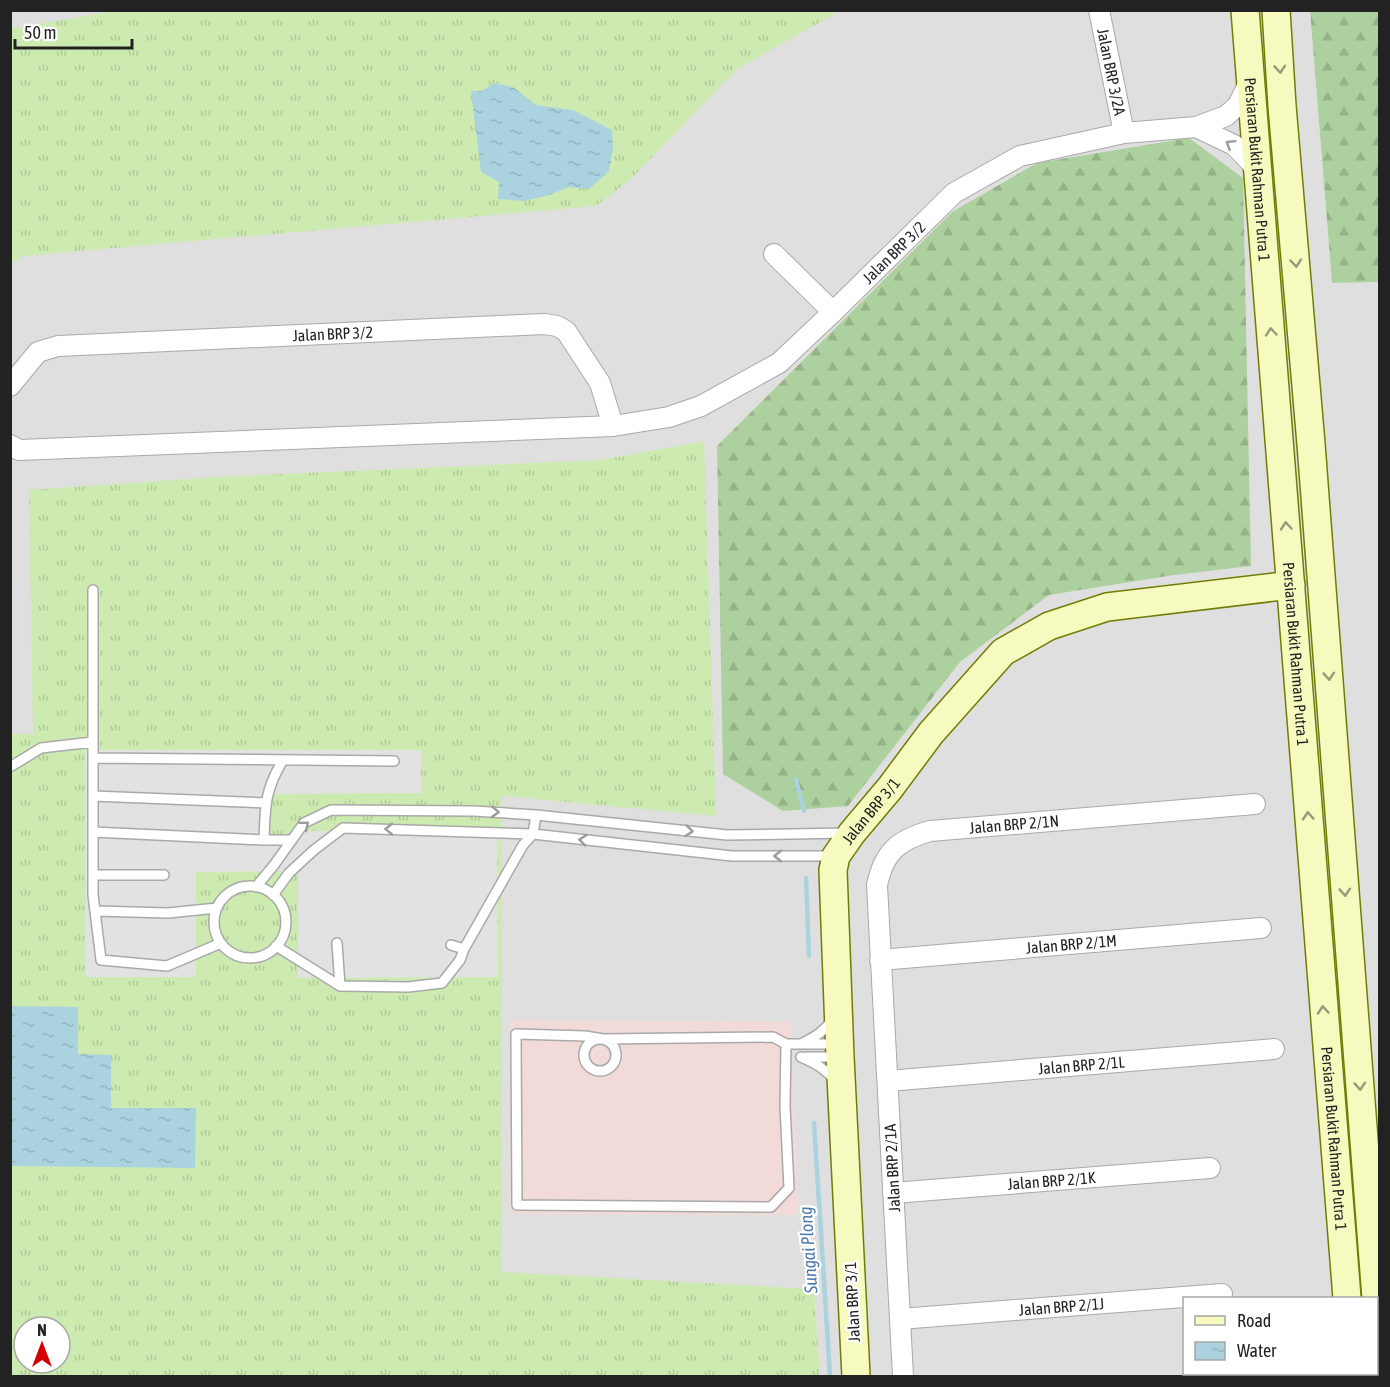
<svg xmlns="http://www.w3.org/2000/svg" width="1390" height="1387" viewBox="0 0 1390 1387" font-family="'Asap Condensed',sans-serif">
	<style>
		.residential { fill: #e0dfdf; fill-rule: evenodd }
		.commercial { fill: #f2dad9 }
		.grass { fill: url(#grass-tufts); fill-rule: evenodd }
		.forest { fill: url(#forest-firs) }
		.parking { fill: #e2e2e2 }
		.water { fill: url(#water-ripples) }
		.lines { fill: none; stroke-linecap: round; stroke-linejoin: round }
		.stream { stroke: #aad3df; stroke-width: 4.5 }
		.lane-casing { stroke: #a9a9a9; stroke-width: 12 }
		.street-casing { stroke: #a9a9a9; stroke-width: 22 }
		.secondary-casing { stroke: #707d05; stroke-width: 30 }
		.lane { stroke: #fff; stroke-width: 9 }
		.street { stroke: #fff; stroke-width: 20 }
		.secondary { stroke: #f7fabf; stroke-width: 27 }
		.oneway { stroke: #979978 }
		.oneway2 { stroke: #9c9c9c }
		.labels { text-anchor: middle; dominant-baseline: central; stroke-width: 4.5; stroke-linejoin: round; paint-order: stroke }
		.street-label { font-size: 16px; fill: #222; stroke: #fff }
		.water-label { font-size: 18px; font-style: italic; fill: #4a7aab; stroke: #fff }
	</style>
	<defs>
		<pattern id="grass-tufts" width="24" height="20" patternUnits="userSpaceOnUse" patternTransform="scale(1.5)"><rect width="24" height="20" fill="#cdebb0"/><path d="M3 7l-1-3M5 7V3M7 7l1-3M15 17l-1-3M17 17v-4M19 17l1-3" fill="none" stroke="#b0c997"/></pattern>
		<pattern id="forest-firs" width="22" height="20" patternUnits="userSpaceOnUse" patternTransform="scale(1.5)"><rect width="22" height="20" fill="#add19e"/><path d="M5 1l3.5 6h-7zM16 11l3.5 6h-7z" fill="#95b388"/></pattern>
		<pattern id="water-ripples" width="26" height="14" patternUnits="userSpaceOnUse" patternTransform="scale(1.5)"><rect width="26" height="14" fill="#aad3df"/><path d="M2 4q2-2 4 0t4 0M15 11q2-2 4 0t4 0" fill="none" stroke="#92b5bf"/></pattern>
	</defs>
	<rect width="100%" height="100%" fill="#f2efe9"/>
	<path class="residential" d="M10,11H1310L1332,283L1379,282V1376H11ZM1184,1298H1376V1374H1184ZM24,1327H60V1363H24Z"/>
	<path class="commercial" d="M510,1020L791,1022L798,1215L510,1214Z"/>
	<path class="grass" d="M111,10L840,11L737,69L632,178L596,206L22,256L11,264V26L16,28L103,13Z
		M704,441L716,816L502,796V1272L814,1289L820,1376H11L10,734H33L29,490L217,477L601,460ZM24,1327H60V1363H24Z"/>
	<path class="forest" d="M1310,11H1379V282L1332,283Z
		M1189,138L1243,178L1251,566L1174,575L1049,595L960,662L848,806L783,811L723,774L717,446L952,212L1037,163Z"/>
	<path class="parking" d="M85,750H421V793L269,794V844H298V831L497,830L498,977L298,978V871L196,872V977H86Z"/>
	<path class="water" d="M494,83L513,87L536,105L573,110L612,130L613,149L609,171L589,189L569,187L546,196L524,201L498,199L499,182L481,172L471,91H482Z
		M11,1006L78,1007V1054L111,1055V1108H196L195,1168L11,1166Z"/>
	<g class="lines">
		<path class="stream" d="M796,780L804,811
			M806,878L809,956
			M814,1123L830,1376"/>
		<g class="lane-casing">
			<path id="lane" d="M93,590V895L101,960L167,966L221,943
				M93,758L394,761
				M10,767L41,748L93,742
				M93,796L266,803
				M93,832L264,840H291
				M264,840C265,806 265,790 283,760
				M93,875H164
				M214 922a36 36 0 1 1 72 0a36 36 0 1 1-72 0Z
				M256,887L274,865L304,823L331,810L474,811L536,815L727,835L847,833
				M273,895L289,873L314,850L343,828L533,834L732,856H834
				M95,911L168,913L217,908
				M337,943L340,986
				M451,945L464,949
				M276,946L340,986L408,987L442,983L460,960L464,949L523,845L533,834L536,815
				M516,1034L585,1036L603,1039L773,1037L786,1044L785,1106L789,1188L771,1207L517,1205Z
				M584 1055a16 16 0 1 1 32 0a16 16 0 1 1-32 0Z
				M803,1043C814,1037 824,1032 831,1021
				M786,1044H837
				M801,1057C815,1063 826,1069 835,1081
				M806,1057H837"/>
		</g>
		<g class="street-casing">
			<g id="street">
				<path id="s1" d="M1099,10L1124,133"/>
				<path d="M1196,127L1234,145L1258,170"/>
				<path d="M774,254L833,312"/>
				<path id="s2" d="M10,386L38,352L58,346L544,324L557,326L566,331L600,383L613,426"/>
				<path id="s3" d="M10,445L19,450L613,426L669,417L701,406L779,363L833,312L954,193L1020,156L1124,133L1196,127L1226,116L1238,105L1250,81"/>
				<path id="s4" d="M880,960L1261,928"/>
				<path id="s5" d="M888,1081L1274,1049"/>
				<path id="s6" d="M893,1193L1210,1168"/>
				<path id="s7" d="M900,1319L1222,1294"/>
				<path id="s8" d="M903,1376L877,885C884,852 898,840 930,831L1255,804"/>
			</g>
		</g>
		<g class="secondary-casing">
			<g id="secondary">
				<path id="s9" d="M1245,10L1347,1298"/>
				<path d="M1276,10L1282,106L1311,444L1376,1298"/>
				<path d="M1376,1308L1380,1348"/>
				<path d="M1353,1374V1376"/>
				<path id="s10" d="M856,1376L840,1057L833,870L836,856L852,833L890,788L931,733L1003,652L1049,626L1107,607L1291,585"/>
			</g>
		</g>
		<use href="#lane" class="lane"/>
		<use href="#street" class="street"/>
		<use href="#secondary" class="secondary"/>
	</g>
	<defs><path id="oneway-chevron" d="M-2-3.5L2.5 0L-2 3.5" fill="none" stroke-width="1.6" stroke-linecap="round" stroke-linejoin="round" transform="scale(1.5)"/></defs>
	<g class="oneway">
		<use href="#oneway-chevron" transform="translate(1280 69) rotate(86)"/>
		<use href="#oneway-chevron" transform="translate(1296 263) rotate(85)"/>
		<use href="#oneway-chevron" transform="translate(1271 332) rotate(-95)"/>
		<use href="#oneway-chevron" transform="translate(1286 526) rotate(-95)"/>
		<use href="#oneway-chevron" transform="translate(1329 676) rotate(86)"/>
		<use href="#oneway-chevron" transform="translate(1308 816) rotate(-94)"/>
		<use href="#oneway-chevron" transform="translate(1345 892) rotate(86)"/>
		<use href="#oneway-chevron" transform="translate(1323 1010) rotate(-95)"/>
		<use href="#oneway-chevron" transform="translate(1360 1086) rotate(86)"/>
	</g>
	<g class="oneway2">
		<use href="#oneway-chevron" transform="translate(1230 144) rotate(-148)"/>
		<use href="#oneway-chevron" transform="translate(495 812) rotate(3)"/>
		<use href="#oneway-chevron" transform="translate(305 825) rotate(-40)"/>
		<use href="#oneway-chevron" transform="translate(389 829) rotate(-179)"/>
		<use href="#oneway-chevron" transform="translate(689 831) rotate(6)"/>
		<use href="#oneway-chevron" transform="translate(583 840) rotate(-174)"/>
		<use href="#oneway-chevron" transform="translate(778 856) rotate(180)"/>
	</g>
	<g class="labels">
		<g class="street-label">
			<text stroke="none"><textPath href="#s1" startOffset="63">Jalan BRP 3/2A</textPath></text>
			<text stroke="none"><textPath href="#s9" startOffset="160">Persiaran Bukit Rahman Putra 1</textPath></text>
			<text stroke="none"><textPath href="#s3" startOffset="944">Jalan BRP 3/2</textPath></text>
			<text stroke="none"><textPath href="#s2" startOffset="340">Jalan BRP 3/2</textPath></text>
			<text stroke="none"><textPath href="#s9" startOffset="646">Persiaran Bukit Rahman Putra 1</textPath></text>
			<text stroke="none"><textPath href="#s10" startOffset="578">Jalan BRP 3/1</textPath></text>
			<text stroke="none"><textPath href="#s8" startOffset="657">Jalan BRP 2/1N</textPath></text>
			<text stroke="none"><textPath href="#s4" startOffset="192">Jalan BRP 2/1M</textPath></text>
			<text stroke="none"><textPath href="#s5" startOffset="194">Jalan BRP 2/1L</textPath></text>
			<text stroke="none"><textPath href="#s9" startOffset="1132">Persiaran Bukit Rahman Putra 1</textPath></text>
			<text transform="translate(892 1168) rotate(-93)">Jalan BRP 2/1A</text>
			<text stroke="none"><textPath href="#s6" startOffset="159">Jalan BRP 2/1K</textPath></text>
			<text transform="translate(852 1302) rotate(-93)">Jalan BRP 3/1</text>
			<text stroke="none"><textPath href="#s7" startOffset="162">Jalan BRP 2/1J</textPath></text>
		</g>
		<g class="water-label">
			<text transform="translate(808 1250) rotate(-94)">Sungai Plong</text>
		</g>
	</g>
	<rect width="1390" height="1387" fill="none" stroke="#222222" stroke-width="24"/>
	<rect x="1183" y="1297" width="195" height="78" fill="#ffffff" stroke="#a7a7a7" stroke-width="1.5"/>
	<rect x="1195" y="1316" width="30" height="9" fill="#f7fabf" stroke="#a7a7a7" stroke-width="1.5"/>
	<text x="1237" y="1327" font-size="18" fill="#222222">Road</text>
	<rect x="1195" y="1342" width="30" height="18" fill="url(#water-ripples)" stroke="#a7a7a7" stroke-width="1.5"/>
	<text x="1237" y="1357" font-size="18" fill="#222222">Water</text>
	<g transform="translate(42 1345)"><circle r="28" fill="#ffffff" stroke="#a7a7a7" stroke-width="1.5"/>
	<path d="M0-4.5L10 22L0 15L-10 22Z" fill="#d40000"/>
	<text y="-9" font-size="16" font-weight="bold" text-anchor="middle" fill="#222222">N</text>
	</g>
	<path d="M15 39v9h117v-9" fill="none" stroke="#222222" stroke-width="3"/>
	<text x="24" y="39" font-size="18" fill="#222222" stroke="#ffffff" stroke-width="4.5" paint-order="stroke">50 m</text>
</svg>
